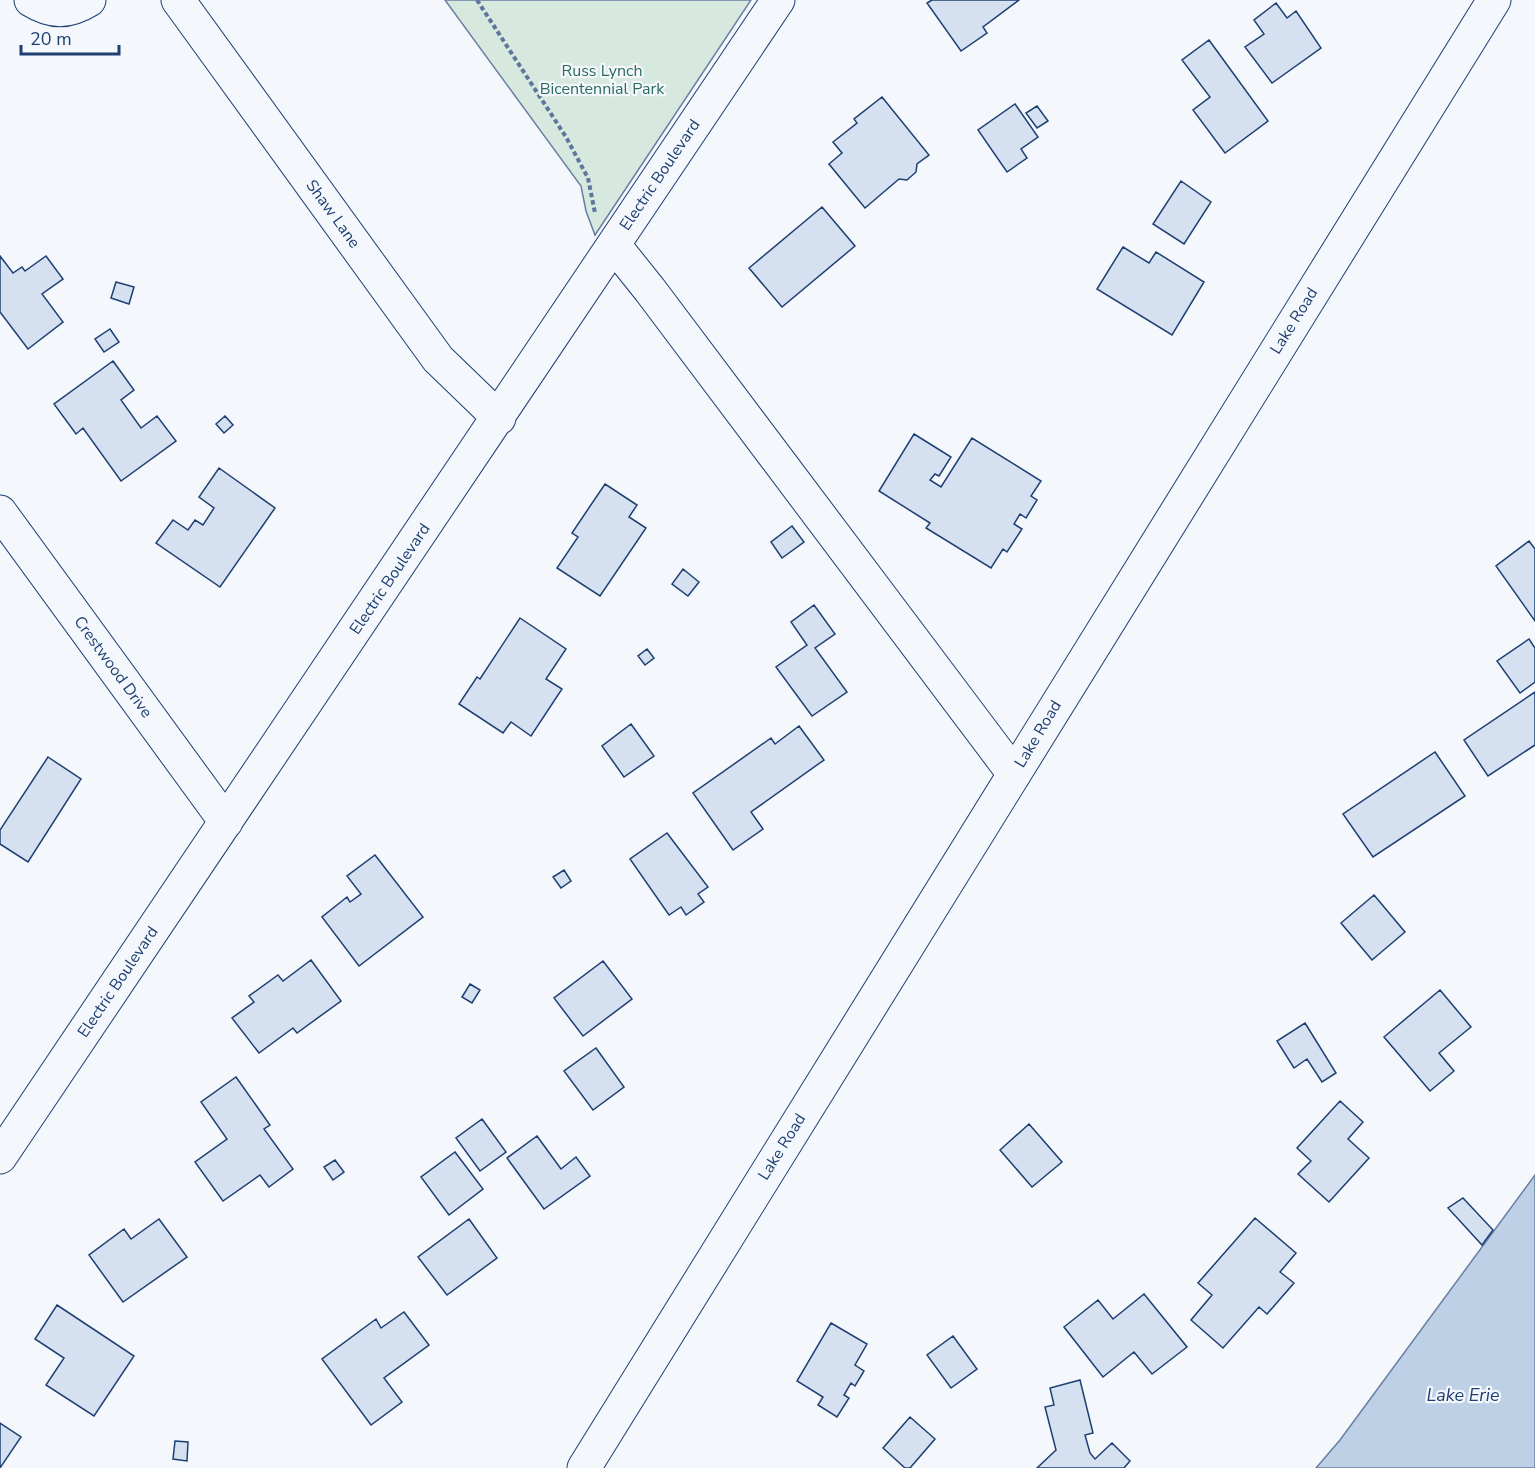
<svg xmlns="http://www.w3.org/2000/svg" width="1535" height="1468" viewBox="0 0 1535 1468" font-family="'Nunito Sans',sans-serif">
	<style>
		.park { fill: #d7e8df; stroke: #687fa3; stroke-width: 1.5 }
		.water { fill: #bed0e5; stroke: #687fa3; stroke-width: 1.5 }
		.building { fill: #d5e0f0; stroke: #1d3f73; stroke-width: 1.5 }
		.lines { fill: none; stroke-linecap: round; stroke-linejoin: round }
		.minor-casing { stroke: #1d3f73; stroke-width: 35 }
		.major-casing { stroke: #1d3f73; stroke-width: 35 }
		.path { stroke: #5e769c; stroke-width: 4; stroke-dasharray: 4.5 3; stroke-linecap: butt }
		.minor { stroke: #f4f7fb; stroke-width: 33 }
		.major { stroke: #f4f7fb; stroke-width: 33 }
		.labels { text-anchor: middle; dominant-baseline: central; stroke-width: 4.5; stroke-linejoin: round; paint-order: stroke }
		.park-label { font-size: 16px; fill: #2c6c60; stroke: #f4f7fb }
		.street-label { font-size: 16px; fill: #1d3f73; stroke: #f4f7fb }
		.water-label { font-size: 18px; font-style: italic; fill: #1d3f73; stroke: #f4f7fb }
	</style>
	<rect width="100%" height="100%" fill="#f4f7fb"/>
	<path class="park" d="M445,0H751L595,235L586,211L581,186Z"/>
	<path class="water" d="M1535,1175V1468H1316L1340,1440Z"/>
	<path class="building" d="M932,0H1019L983,27L987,33L961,51L927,3Z
		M1276,3L1287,18L1296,11L1321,48L1272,83L1245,47L1264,34L1254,20Z
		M1209,40L1268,121L1225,153L1193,110L1210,97L1182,60Z
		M882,97L929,155L917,164L916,172L907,180L899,179L865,208L829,164L842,153L833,142L857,123L854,119Z
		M1015,104L1038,137L1021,149L1027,158L1007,172L978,130Z
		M1037,106L1048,121L1037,128L1026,113Z
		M1181,181L1211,202L1184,244L1153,224Z
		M822,207L855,246L782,307L749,268Z
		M1123,247L1149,263L1156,252L1204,282L1172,335L1097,289Z
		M0,256L13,273L22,267L25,271L46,256L63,279L42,294L63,322L28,349L0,312Z
		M116,282L134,287L129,304L111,298Z
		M110,329L119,342L104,352L95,339Z
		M113,361L134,390L121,400L141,428L157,416L176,441L121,481L83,428L76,434L54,404Z
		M225,416L233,425L224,433L216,424Z
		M914,434L951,457L939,476L935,474L930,480L941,487L972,438L1041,481L1031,496L1037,500L1026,518L1020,514L1014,524L1022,529L1007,552L1003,549L991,568L926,528L930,523L879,491Z
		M219,468L275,508L220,587L156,543L173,520L188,530L195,520L203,525L214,508L199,497Z
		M605,484L637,505L629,517L646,528L600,596L557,568L578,537L572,533Z
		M792,526L804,542L782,558L771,542Z
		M1529,541L1535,549V621L1496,566Z
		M683,569L699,582L688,596L672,584Z
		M814,605L835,634L815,648L847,692L812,716L776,667L807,645L791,622Z
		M520,618L566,649L546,679L562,689L531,736L511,722L503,733L459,704L477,677L480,679Z
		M1529,639L1535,648V682L1520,693L1497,661Z
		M647,649L654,658L645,665L638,656Z
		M1535,692V745L1488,776L1464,740Z
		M631,724L654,756L624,777L602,746Z
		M799,726L824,760L751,812L763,829L733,850L693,793L771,738L775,744Z
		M1435,752L1465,796L1373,857L1343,814Z
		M48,757L81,779L28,862L0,844V830Z
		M667,833L708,887L698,894L704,902L686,915L681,907L669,915L630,859Z
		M375,855L423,917L359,966L322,917L347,897L350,902L361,894L347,876Z
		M564,870L571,881L561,888L553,877Z
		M1374,895L1405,932L1372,960L1341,923Z
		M311,960L341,1001L297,1033L293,1028L259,1053L232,1018L254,1002L249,996L278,975L283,981Z
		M603,961L632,999L583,1036L554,998Z
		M470,984L480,990L472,1003L462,997Z
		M1440,990L1471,1027L1439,1053L1454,1071L1430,1091L1384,1037Z
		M1305,1023L1336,1073L1322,1082L1307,1059L1294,1068L1277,1041Z
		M596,1048L624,1087L593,1110L564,1071Z
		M236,1077L270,1125L264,1129L293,1169L269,1187L260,1175L223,1201L195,1162L227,1139L201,1102Z
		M1340,1101L1363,1122L1348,1139L1369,1158L1329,1202L1298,1174L1311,1161L1297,1148Z
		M482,1119L506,1152L480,1171L456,1138Z
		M1029,1124L1062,1162L1032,1187L1000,1150Z
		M537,1136L561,1169L576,1157L590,1176L544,1209L507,1158Z
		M455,1152L483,1189L449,1215L421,1177Z
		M335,1160L344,1172L333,1180L324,1167Z
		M1463,1198L1493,1230L1482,1245L1448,1208Z
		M1255,1218L1296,1253L1280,1272L1294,1283L1267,1314L1259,1307L1223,1348L1191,1320L1212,1295L1198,1283Z
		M159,1219L187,1257L123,1302L89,1255L124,1229L131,1239Z
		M469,1219L497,1258L447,1295L418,1257Z
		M1144,1294L1187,1347L1152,1374L1134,1352L1103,1377L1064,1327L1098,1300L1113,1319Z
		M57,1305L134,1356L94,1416L46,1385L64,1358L35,1339Z
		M404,1312L429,1345L384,1378L402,1402L371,1425L322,1359L376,1319L381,1328Z
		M831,1323L867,1344L855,1365L864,1371L855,1386L851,1383L844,1395L849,1398L837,1417L818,1405L823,1397L797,1381Z
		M953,1336L977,1369L951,1388L927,1355Z
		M1080,1380L1093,1433L1085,1435L1090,1453L1095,1459L1112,1443L1130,1461L1124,1468H1037L1056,1450L1045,1407L1054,1405L1050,1388Z
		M910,1417L935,1439L910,1468H905L883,1448Z
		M0,1423L21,1437L0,1468Z
		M175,1441L188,1442L187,1461L173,1459Z"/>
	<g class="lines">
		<g class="minor-casing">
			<path id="minor" d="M31,0C52,13 68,13 89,0
				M178,0L438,359L499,418
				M614,245L650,290L1014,774
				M0,512L226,822
				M0,1157L778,0"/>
		</g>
		<g class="major-casing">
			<path id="major" d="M584,1468L1494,0"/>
		</g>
		<path class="path" d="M477,0L566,137L588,178L595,213"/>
		<use href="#minor" class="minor"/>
		<use href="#major" class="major"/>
	</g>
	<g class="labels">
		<g class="park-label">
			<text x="602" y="71">Russ Lynch<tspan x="602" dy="18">Bicentennial Park</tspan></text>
		</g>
		<g class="street-label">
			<text transform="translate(660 175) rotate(-56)">Electric Boulevard</text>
			<text transform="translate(333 214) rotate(54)">Shaw Lane</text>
			<text transform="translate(1294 321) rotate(-58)">Lake Road</text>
			<text transform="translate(390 579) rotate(-56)">Electric Boulevard</text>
			<text transform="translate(113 667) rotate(54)">Crestwood Drive</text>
			<text transform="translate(1038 734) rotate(-59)">Lake Road</text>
			<text transform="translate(118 982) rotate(-56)">Electric Boulevard</text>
			<text transform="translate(782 1147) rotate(-58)">Lake Road</text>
		</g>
		<g class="water-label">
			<text x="1463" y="1395">Lake Erie</text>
		</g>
	</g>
	<path d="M21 45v9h98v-9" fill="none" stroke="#1d3f73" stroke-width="3"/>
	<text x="30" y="45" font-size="18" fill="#1d3f73" stroke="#f4f7fb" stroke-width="4.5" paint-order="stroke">20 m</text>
</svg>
